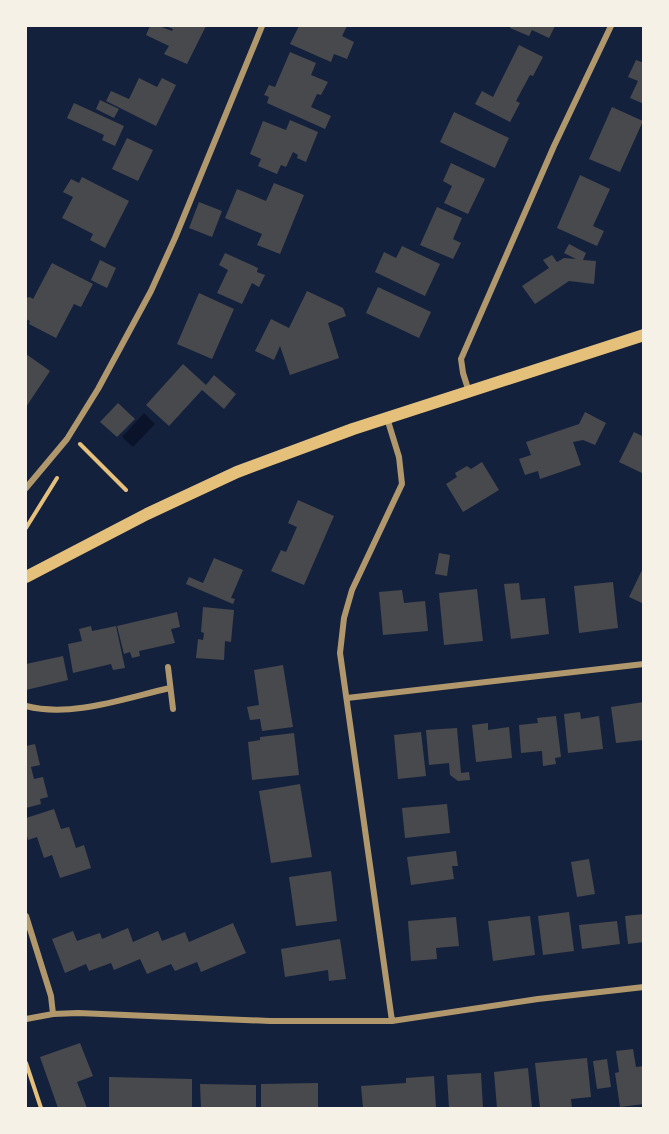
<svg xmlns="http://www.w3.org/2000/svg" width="669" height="1134" viewBox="0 0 669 1134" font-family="Commissioner,sans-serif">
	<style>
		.water { fill: #0b132b }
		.building { fill: #48494c }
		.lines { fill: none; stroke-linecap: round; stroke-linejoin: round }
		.path { stroke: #e5c07b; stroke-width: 4 }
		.minor { stroke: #b1986c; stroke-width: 6 }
		.secondary { stroke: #e5c07b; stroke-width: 12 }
	</style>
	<rect width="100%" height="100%" fill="#14213d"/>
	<path class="water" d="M144,413L155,424L133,447L122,437Z"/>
	<path class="building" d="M150,26H159L172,31L173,29L166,26H206L187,64L164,54L169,46L146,35Z
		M299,26H347L342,36L354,42L347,59L334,54L331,62L290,44Z
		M511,26H555L549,38L532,30L529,36L510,28Z
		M519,45L543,57L533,76L530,75L516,101L520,103L510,122L475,104L482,91L493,97Z
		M290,52L316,63L311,75L328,82L321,95L317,94L311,107L331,116L325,129L267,103L269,97L264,95L269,85L275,87Z
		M636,60L644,63V104L630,98L638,81L628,77Z
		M139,78L157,87L162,78L176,85L156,126L106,101L111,91L129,99Z
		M100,100L119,109L114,118L96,109Z
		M74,103L124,126L115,146L102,140L104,135L67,118Z
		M612,107L643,121L620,172L589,159Z
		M454,112L509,138L495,168L440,142Z
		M290,120L318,132L306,162L297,158L298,155L293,152L286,167L281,165L277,174L258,166L261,159L250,154L263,121L286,130Z
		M127,138L153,150L138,181L112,169Z
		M451,163L485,179L468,214L444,203L452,186L443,181Z
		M580,175L610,189L593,226L604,231L597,246L557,228Z
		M82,177L129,201L105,248L90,240L93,234L62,218L73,197L63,192L71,179L79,183Z
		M274,183L304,195L280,254L257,245L262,234L225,218L237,189L266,201Z
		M199,202L222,211L212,237L189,228Z
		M437,207L462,218L453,239L461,243L453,259L420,245Z
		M569,244L586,253L583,260L596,261L594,284L569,281L535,304L522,286L549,268L543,260L552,255L557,262L564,258L576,259L564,253Z
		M402,246L440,264L425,296L375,272L384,252L396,258Z
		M225,253L258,268L257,272L265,275L259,287L252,283L242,304L217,293L228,270L219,265Z
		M100,260L116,268L107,288L91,280Z
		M52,263L93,284L81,307L74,304L56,338L29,324L30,321L26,319V298L30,297L33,299Z
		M378,287L431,312L419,338L366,313Z
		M307,291L343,308L346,316L328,323L339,358L290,375L280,346L274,360L255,351L271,319L289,328Z
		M199,293L234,309L212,359L177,344Z
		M26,354L50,371L26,407Z
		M183,364L206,385L214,375L236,394L224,409L202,390L169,426L146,405Z
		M118,403L135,419L117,437L100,422Z
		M585,412L606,423L595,445L583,440L573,442L581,465L540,479L538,471L525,475L519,459L531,455L526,442L579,424Z
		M634,432L644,437V474L619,462Z
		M482,462L499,490L463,512L446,484L457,477L455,473L467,466L471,469Z
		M298,500L334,516L304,585L271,571L281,550L286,552L297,527L288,523Z
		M439,553L450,555L447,576L435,574Z
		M214,558L243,570L231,598L235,599L233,604L186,584L189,577L203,583Z
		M644,566V604L629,597Z
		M613,582L618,628L579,633L574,586Z
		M519,583L521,600L545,598L549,634L511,639L504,584Z
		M477,589L483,641L444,645L439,593Z
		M402,590L404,603L425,601L428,631L383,635L379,592Z
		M203,607L234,610L231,642L225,641L224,660L196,658L198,639L203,640L204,633L201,632Z
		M177,612L180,627L171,629L175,643L139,651L140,656L132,658L130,652L124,654L117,626Z
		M91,626L92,631L116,626L125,668L113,670L111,664L73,673L68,644L82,641L79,629Z
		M63,656L68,680L26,690V664Z
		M283,665L293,727L262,731L260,719L250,720L247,707L259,705L254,670Z
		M644,702V740L616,743L611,707Z
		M580,712L581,719L599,716L603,749L568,753L564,714Z
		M556,716L561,757L555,758L556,764L543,766L542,751L521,753L519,725L538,723L537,718Z
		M488,723V730L509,727L512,758L476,762L472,725Z
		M457,728L461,773L469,772L470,780L458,781L450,775L449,763L429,765L426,730Z
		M421,732L426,776L398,779L394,735Z
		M294,733L299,775L252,780L248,742L260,740V737Z
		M35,744L40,765L31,767L34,779L43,777L48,797L40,799L41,804L26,808V746Z
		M300,784L312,857L271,863L259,791Z
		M447,804L450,833L405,838L402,808Z
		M54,809L61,829L69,827L76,848L84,845L91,868L60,878L52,855L44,858L37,837L28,840L26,832V818Z
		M456,851L458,866H452L454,879L411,885L407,857Z
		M589,859L595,894L577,897L571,862Z
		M331,871L337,921L296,926L289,877Z
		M569,912L574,951L543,955L538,916Z
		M644,914V942L628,944L625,916Z
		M530,916L535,955L493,961L488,921Z
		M456,917L459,946L436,948L437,959L411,961L408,921Z
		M617,921L620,944L582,949L579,925Z
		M233,923L246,953L201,972L197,962L175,971L171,964L147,974L140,959L114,970L111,963L89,971L86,964L65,973L52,939L73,931L77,941L100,933L102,939L128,928L133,942L158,931L162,941L185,932L189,942Z
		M340,939L346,979L329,981L328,970L285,977L281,949Z
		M80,1043L93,1076L77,1082L87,1108H58L40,1057Z
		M633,1049L636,1067L644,1066V1104L620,1107L615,1073L619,1072L616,1051Z
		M587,1058L591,1097L571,1099L572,1108H540L535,1063Z
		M607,1059L611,1087L597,1089L593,1061Z
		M528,1068L532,1108H497L494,1072Z
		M481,1073L483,1108H449L447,1075Z
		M434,1076L436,1107L363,1108L361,1086L406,1083V1078Z
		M109,1077L192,1079V1108H109Z
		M318,1083V1108H261V1084Z
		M200,1084L256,1085V1108H201Z"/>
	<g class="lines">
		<path class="path" d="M80,444L126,490
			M26,528L57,478
			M26,1063L41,1108"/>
		<path class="minor" d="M469,392L463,373L461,359L554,146L611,26
			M387,418L399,457L402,484L352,590L344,618L340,653L392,1021
			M26,488L67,439L98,389L151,291L175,238L262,26
			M168,667L173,709
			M347,698L644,664
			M26,706C71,718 125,698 170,688
			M26,916L51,996L53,1014
			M26,1019L53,1014L78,1013L270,1021H392L538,999L644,987"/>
		<path class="secondary" d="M26,577L147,514L237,472L353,429L644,335"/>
	</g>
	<rect width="669" height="1134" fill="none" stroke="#f6f1e7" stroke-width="54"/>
</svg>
